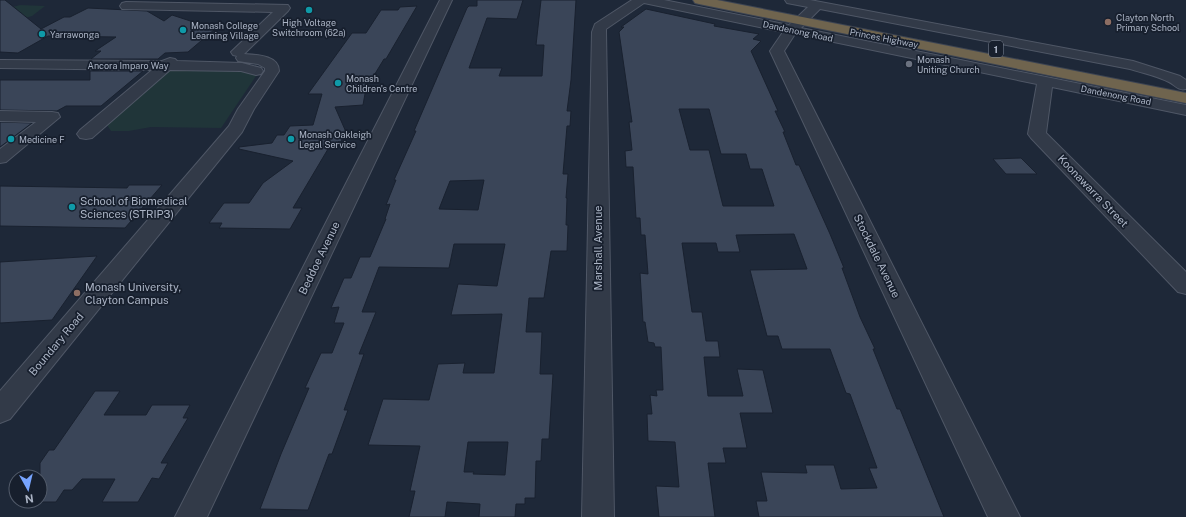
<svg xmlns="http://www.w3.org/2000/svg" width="1186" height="517" viewBox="0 0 1186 517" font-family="'Public Sans',sans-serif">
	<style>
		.green { fill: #203539 }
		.building { fill: #3a4558; stroke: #19212f; fill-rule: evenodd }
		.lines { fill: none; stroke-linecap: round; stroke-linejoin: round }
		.minor-casing { stroke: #4f5766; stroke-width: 2 }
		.highway-casing { stroke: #3c4453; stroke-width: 2 }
		.minor { fill: #323a48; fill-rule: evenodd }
		.highway { fill: #6f644e; fill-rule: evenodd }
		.culture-dot { fill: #0f9aa8; stroke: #171f2d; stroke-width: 1.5 }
		.education-dot { fill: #8d6e63; stroke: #171f2d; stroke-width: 1.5 }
		.worship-dot { fill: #6b7280; stroke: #171f2d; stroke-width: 1.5 }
		.labels { text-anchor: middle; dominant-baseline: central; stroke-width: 3.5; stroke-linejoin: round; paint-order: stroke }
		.far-poi-label { font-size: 9px; fill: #abb4c5; stroke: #171f2d; text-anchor: start }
		.far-street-label { font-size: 9px; fill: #abb4c5; stroke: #171f2d }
		.shield { fill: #171f2d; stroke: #7f8797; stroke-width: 1 }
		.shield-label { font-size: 10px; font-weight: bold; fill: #abb4c5 }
		.street-label { font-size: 11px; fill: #abb4c5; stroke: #171f2d }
		.poi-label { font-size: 11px; fill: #abb4c5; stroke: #171f2d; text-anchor: start }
	</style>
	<rect width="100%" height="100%" fill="#1e2838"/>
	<path class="green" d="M20,5L45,6L32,16L15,21L0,14L9,8Z
		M202,68L252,72L256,76L221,128L151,127L129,131H111L107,125L110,120L167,70Z"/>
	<path class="building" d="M0,0H5L41,29L64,17H70L88,8L147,11L164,21L172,15L215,29L188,52L165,53L158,59H91L101,51H95L116,37L48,36L18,53L0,52Z
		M477,0H523L517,19L487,18L469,68H502L499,76H542L544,45H536L541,0H576L571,80L567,111H571L570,126H567L563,174H568L566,198H567L566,225H568L567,251H551L544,298H529L526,332H542L540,374H553L549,439H542L541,461H536L535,498H525V504H516L515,517H479L480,504L447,502L445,517H409L415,491H410L420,446L368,445L383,399L429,400L438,364L465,363L463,373H494L502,314L451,315L458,284L497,286L505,244H454L449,268L379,267L362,312H376L359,354H364L344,410H348L332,454H329L308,510L260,509L281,454L309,388H305L321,353H332L344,323H334L339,307L331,308L344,278H351L360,257H370L386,219H385L390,204L386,205L396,180H394L416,131H414L467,8L469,6H477ZM484,180L478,210L439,209L450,181ZM468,442H508L505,475L473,474L474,472H464Z
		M417,6L386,59H384L373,77H368L363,105L335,107L346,132L339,145H333L331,149H328L293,208H302L290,229L219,228L222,223H209L224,203H249L263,183L293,161L239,149V147L272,143L277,135H284L290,126L313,125L322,94H308L352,33H366L381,10H398L400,7Z
		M646,9L715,24L714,26L759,34L753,39L761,41L751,51L778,111H775L785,132H783L796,165H799L830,234L844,268H842L860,317L875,349H873L897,409H900L944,517H759L756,501H767L761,472L807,473L805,465H834L841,489L877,488L869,468H877L850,394L846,393L830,349H782L778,336H767L750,270L807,269L794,234L736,235L740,252H718L716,243H682L692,312H702L706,341H718L720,357H704L708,396H743L737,369L763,370L773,413H740L747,448H723L726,463H708L715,517H659L656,486L679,487L675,442L648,441L647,414H652L650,395L657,396L656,390H663L661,347H655L654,343L648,342L645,322H643L640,273L648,274L645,235H641L640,218H636L633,167H626L625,151L632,150L629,122H632L619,32L624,27H621ZM679,109H709L721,154H746L750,169H762L774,206H723L709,150H690Z
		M90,71H143L101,106H66L57,111L0,110V80H90Z
		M0,122L32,123L0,147Z
		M1021,158L1037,174H1006L993,159Z
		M129,185H162L125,228L0,226V186L127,188Z
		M97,256L52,320L0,323V262Z
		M95,391H120L104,415H146L152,405H190L183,418H188L161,463H168L159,479L152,478L138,502H102L115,479H82L72,490H64L56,502H40V463L49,450H54Z"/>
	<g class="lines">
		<g class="minor-casing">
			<path id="minor" d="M440,0H452L207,517H175Z
				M632,0H664L789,25L808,7L787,3L785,0H810L1133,61L1180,76L1186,80V89C1178,91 1175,85 1169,82C1157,76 1143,73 1130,69L820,9L801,28L1186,105V115L1052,87L1046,133L1186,272V294L1178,292L1031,138L1028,134L1037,84L795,34L784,51L1020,517H988L770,51L783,32L644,3L606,29V32L614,517H582L592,32L595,24Z
				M126,2L288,5L290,8L288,11L244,54C256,55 279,55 279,71L254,109L242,132L10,419L0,423V391L229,126L238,109L265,71V68L258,64L238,61L236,58L237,56L233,55L231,52L273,12L122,9L120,6L122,3Z
				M170,58L175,59L177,61L242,63L261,68L263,71L261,74L256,75L241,71L170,70L92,138L86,139L80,138L77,134L80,130L152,70L0,68V60L162,61Z
				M0,111L52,112L58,113L60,117L6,162L0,163V149L36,122L0,121Z"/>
		</g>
		<g class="highway-casing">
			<path id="highway" d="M693,0H717L1186,93V103L699,4L695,3Z"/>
		</g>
		<use href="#minor" class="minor"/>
		<use href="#highway" class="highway"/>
	</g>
	<g class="culture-dot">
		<circle cx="309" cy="10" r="4"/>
		<circle cx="183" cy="30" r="4"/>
		<circle cx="42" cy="34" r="4"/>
		<circle cx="338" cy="83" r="4"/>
		<circle cx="11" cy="139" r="4"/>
		<circle cx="291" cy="139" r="4"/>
		<circle cx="72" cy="207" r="4"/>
	</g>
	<g class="education-dot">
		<circle cx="1108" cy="22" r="4"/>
		<circle cx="77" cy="293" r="4"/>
	</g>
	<circle class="worship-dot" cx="909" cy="64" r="4"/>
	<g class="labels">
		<g class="far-poi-label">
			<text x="1116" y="17">Clayton North<tspan x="1116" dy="10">Primary School</tspan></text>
			<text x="309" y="22" text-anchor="middle">High Voltage<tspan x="309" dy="10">Switchroom (62a)</tspan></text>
			<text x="191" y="25">Monash College<tspan x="191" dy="10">Learning Village</tspan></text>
			<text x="50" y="34">Yarrawonga</text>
			<text x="917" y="59">Monash<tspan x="917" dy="10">Uniting Church</tspan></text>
			<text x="346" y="78">Monash<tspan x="346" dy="10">Children's Centre</tspan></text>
			<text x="299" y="134">Monash Oakleigh<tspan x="299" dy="10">Legal Service</tspan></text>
			<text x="19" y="139">Medicine F</text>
		</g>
		<g class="far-street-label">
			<text transform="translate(798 31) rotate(12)">Dandenong Road</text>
			<text transform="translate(884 38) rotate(11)">Princes Highway</text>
			<text x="128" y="65">Ancora Imparo Way</text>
			<text transform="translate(1116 95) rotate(11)">Dandenong Road</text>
		</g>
		<rect class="shield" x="989" y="41" width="14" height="16" rx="3"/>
		<g class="shield-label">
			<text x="996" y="49">1</text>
		</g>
		<g class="street-label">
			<text transform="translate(1093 191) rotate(46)">Koonawarra Street</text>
			<text transform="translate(598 248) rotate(-90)">Marshall Avenue</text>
			<text transform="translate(877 256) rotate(64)">Stockdale Avenue</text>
			<text transform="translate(319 258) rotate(-64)">Beddoe Avenue</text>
			<text transform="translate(56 344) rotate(-50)">Boundary Road</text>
		</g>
		<g class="poi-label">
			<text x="80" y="201">School of Biomedical<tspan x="80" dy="13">Sciences (STRIP3)</tspan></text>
			<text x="85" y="287">Monash University,<tspan x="85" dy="13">Clayton Campus</tspan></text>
		</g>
	</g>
	<g transform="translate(28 489) rotate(172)"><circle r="19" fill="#171f2d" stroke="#525b6a"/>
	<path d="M0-3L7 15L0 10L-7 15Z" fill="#77a4ff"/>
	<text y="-6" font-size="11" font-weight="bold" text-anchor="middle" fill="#abb4c5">N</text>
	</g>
</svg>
